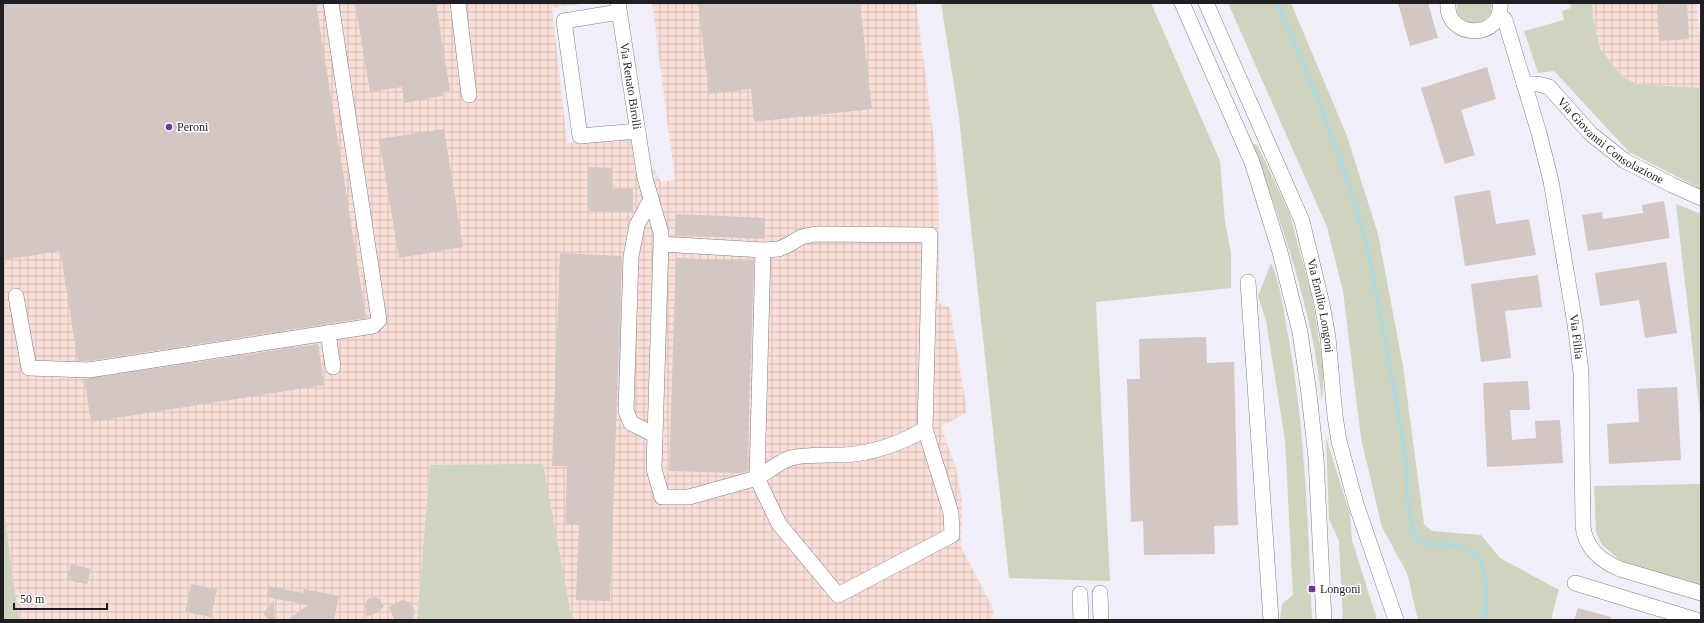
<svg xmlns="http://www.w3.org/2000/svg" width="1704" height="623" viewBox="0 0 1704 623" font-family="'Times New Roman',serif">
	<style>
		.industrial { fill: url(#industrial-grid) }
		.grass { fill: #ced4bd }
		.park { fill: url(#park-dots) }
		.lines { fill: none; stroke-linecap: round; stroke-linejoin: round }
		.stream { stroke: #acdbe6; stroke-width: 3.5 }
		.building { fill: #d2c7c2 }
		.minor-casing { stroke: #817f89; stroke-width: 16 }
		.minor { stroke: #fff; stroke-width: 15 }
		.poi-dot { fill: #7932a5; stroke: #fdfdff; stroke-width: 1.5 }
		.labels { text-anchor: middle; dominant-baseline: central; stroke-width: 3; stroke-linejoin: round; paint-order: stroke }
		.street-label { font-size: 12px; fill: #1f1e22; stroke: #fdfdff }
		.poi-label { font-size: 12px; fill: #1f1e22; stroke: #fdfdff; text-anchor: start }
	</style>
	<defs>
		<pattern id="industrial-grid" width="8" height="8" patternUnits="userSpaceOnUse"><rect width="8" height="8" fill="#f9dfd8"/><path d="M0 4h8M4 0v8" fill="none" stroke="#d5bfb9"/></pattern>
		<pattern id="park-dots" width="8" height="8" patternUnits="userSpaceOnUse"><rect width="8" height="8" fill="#ced4bd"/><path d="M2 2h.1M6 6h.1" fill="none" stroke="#b0b6a2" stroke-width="1.8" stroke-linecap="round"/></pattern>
	</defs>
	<rect width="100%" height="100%" fill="#f0eef9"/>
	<path class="industrial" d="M3,3H588L552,8L567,143L633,138L635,173L654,169L661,182L675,180L652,3H916L935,148L939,206V303L950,308L967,412L941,427L955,465L962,499L961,547L994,610L991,620H570L430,465L417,620H19L3,504Z
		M1592,3H1697L1701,59V88L1637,84L1621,76L1600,48L1593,17Z"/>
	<path class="grass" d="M941,3H1151L1220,161L1225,222L1231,252V288L1096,302L1110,581L1009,578L959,117Z
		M1228,3H1291L1347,136L1378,234L1403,366L1424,524L1432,531L1481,535L1500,558L1559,590L1551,620H1418L1407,573L1382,527L1361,438L1343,291L1327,227Z
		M1457,3H1492C1493,32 1453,29 1457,3Z
		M1570,3H1592L1593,17L1600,48L1621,76L1637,84L1701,88V189L1629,152L1554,71L1538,73L1524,31L1564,20L1562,11L1571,8Z
		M1252,143L1258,146L1290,215L1312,296L1324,371L1322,401C1319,381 1317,361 1313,341C1299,273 1276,208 1252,143Z
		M1676,204L1701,214V423Z
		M1271,263C1280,281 1284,313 1288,334C1305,428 1308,524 1312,620H1280L1282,604L1293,595L1285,440L1266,321L1258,296Z
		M1326,437L1350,514L1352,540L1377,620H1343L1339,541L1329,519Z
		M543,464L572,620H417L430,465Z
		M1701,484V585L1621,561L1602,545L1596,532L1594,486Z
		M3,504L19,620H3Z"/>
	<path class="park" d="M1701,515V541L1698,533V519Z"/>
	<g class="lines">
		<path class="stream" d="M1277,3C1312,81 1344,160 1366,243C1373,269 1376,297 1382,324C1391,373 1401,422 1407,471C1408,483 1406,496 1409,509C1411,518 1411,535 1419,541C1428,547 1444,543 1453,545C1483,549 1485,567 1486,593C1486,602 1487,611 1485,620"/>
	</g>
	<path class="building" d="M3,3H316L366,318L88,361H78L60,251L3,260Z
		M355,3H436L450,91L442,92L443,96L404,103L402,87L370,92Z
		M698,3H860L872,109L754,122L751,89L709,94Z
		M1398,3H1428L1438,38L1410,46Z
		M1657,3H1687L1689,39L1659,41Z
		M1487,67L1496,99L1461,110L1475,155L1445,164L1421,88Z
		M444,129L463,247L399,258L379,139Z
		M588,167L612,168V189H633V212L588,211Z
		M1490,190L1496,224L1529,219L1536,255L1465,266L1454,196Z
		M1664,201L1670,238L1588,251L1582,215L1602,212L1603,219L1643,213L1642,205Z
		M676,214L765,218L764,239L675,235Z
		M560,253L622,256L610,601L576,600L579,525H565L567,466H552Z
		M676,258L754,261L747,471L742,473L669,471Z
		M1666,262L1677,333L1645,338L1639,300L1600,306L1595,273Z
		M1538,275L1542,307L1505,311L1511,358L1481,362L1471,284Z
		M1206,337L1207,363L1234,362L1238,525L1214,526L1215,554L1144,555L1143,521L1131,522L1127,379H1140L1139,339Z
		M318,344L324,385L91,422L84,379Z
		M1528,381L1530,410H1510L1512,440L1536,438L1535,421L1560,420L1563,463L1487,467L1483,383Z
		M1677,387L1681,460L1609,464L1607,424L1639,422L1637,389Z
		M71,564L91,569L87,584L67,580Z
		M191,584L217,589L211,617L185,612Z
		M269,586L303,593L304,589L339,596L334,620H288L308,605L267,597Z
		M372,597L378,598L384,606L378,612L366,617L365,604L368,599Z
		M274,600L275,620H271L265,616L264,612Z
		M402,600L410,602L414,608V615L412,620H395L393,617L389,607Z
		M1578,608L1611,617L1610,620H1574Z"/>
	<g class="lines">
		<g class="minor-casing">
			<g id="minor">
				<path d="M458,3L469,95"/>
				<path id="s1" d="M618,3L645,178L661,233V244"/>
				<path d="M1182,3L1252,162L1280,252L1300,332L1309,394L1316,458L1324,620"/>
				<path id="s2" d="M1206,3L1302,221L1322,304L1328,338L1335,416L1339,441L1356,504L1396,620"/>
				<path d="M1448,3C1445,40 1504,40 1500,3"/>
				<path d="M619,12L564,21L580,136L638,131"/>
				<path id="s3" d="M1499,15L1505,20L1539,133L1551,181L1575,324L1581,372L1583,525C1584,547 1601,561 1620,569L1701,593"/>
				<path id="s4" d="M1524,84H1538L1549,87L1591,134L1625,161L1672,185L1701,198"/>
				<path d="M651,199L637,225L631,257L626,411L631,423L655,435"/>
				<path d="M661,244L763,250L757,478L689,497H662L654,469Z"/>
				<path d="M763,250L779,249L790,244L801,237L816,234L930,235L925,429C900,444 873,453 844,455C830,455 800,454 788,459C778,463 767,472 757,478L779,524L838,595L952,535L951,513L925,429"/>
				<path d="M1248,282L1271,620"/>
				<path d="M16,296L29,368L89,370L373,326L379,320L331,3"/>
				<path d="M328,333L333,367"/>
				<path d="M1575,583L1696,620"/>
				<path d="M1100,593L1101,620"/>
				<path d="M1080,594L1081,620"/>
			</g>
		</g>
		<use href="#minor" class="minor"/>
	</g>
	<g class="poi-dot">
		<circle cx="169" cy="127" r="4"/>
		<rect x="1308" y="585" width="8" height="8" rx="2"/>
	</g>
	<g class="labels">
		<g class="street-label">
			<text stroke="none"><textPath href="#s1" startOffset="84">Via Renato Birolli</textPath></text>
			<text stroke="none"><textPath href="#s4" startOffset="108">Via Giovanni Consolazione</textPath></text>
			<text stroke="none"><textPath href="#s2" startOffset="325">Via Emilio Longoni</textPath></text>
			<text stroke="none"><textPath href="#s3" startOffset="333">Via Fillia</textPath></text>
		</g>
		<g class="poi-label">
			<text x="177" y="127">Peroni</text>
			<text x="1320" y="589">Longoni</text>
		</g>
	</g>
	<rect width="1704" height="623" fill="none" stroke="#1f1e22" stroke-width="8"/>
	<path d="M14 603v6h93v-6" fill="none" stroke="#1f1e22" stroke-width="2"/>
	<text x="20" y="603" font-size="12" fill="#1f1e22" stroke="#fdfdff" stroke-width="3" paint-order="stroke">50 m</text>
</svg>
